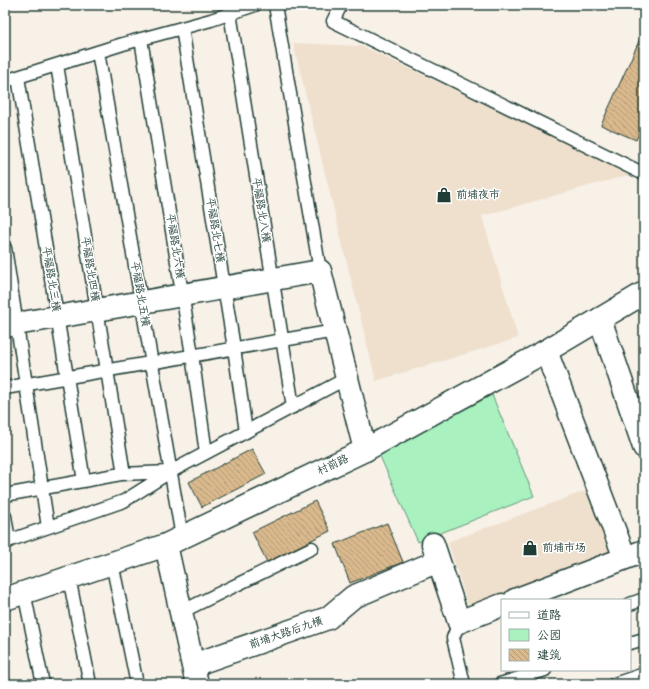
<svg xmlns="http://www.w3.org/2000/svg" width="649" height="689" viewBox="0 0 649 689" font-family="Kalam,'LXGW WenKai TC',sans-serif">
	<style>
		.built { fill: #efe0cd }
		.green { fill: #a9f1bf; stroke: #64977a }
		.building { fill: url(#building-back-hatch); stroke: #1f3d34 }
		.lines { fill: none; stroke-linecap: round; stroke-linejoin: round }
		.service-casing { stroke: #1f3d34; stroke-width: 15 }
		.minor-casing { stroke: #1f3d34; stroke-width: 25 }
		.tertiary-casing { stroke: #1f3d34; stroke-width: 25 }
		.service { stroke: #fff; stroke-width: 12 }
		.minor { stroke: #fff; stroke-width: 22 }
		.tertiary { stroke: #fff; stroke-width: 22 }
		.labels { text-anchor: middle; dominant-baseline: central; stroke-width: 3; stroke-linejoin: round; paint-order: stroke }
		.poi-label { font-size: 11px; fill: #1f3d34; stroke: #fff; text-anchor: start }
		.street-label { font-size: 11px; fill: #1f3d34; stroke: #fff }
	</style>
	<defs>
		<pattern id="building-back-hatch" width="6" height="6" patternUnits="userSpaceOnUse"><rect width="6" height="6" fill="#dab98d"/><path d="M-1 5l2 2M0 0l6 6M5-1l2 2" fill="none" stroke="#b09874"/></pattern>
	</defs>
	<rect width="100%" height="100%" fill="#f8f1e8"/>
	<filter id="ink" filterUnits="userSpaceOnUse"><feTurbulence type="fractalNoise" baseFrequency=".025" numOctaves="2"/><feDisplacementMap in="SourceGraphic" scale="8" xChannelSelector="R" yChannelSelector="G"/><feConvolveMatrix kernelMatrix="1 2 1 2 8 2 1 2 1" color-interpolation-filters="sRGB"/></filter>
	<g filter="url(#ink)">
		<path class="built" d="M293,43L362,46L632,174L482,216L518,338L376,381Z
			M590,489L613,554L469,609L448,542Z"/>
		<path class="green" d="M492,395L534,496L418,542L379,454Z"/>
		<path class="building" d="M644,30V121L636,140L601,125Z
			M252,449L266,474L202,507L189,482Z
			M315,501L330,531L267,562L252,532Z
			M387,523L403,562L350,583L335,544Z"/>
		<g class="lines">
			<g class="service-casing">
				<path id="service" d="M275,5L320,271
					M341,5L333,21L644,174
					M230,13L293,407
					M182,28L234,348L246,432
					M141,39L192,355L206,453
					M98,52L182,537
					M57,65L124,474
					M18,77L84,481
					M5,81L123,44L211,20L255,5
					M5,248L48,527
					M5,388L335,331
					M5,495L121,474L169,472
					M5,516L9,541
					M5,542L124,501L170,472L347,378
					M112,563L137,684
					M69,577L90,684
					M24,592L43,684
					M630,604L644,599
					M181,612L312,548
					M459,622L453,638L464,684
					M630,643L644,639
					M500,684L545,670
					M614,684L644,674"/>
			</g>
			<g class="minor-casing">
				<path id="minor" d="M600,319L644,447
					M5,326L320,271L365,450
					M546,351L625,558
					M433,544L459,622L502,605
					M515,600L644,551
					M193,665L328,618L353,597L438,561"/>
			</g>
			<g class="tertiary-casing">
				<path id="tertiary" d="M166,545L197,684
					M5,599L166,545L365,450L546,351L644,293"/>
			</g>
			<use href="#service" class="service"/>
			<use href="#minor" class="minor"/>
			<use href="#tertiary" class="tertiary"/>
		</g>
	</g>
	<defs>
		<g id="shop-bare" transform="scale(1.2)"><path d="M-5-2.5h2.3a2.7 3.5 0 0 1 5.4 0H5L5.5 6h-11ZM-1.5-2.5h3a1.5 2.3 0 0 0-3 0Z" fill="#1f3d34" stroke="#fff" stroke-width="2.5" paint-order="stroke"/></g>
	</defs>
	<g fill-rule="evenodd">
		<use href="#shop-bare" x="444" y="195"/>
		<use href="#shop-bare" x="530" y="548"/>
	</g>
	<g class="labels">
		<g class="poi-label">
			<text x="456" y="195">前埔夜市</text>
			<text x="542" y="548">前埔市场</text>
		</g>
		<g class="street-label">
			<text transform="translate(261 210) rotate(81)">平福路北八横</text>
			<text transform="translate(215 230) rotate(81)">平福路北七横</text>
			<text transform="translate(175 246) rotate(81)">平福路北六横</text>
			<text transform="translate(90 269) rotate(81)">平福路北四横</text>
			<text transform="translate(51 279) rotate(81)">平福路北三横</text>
			<text transform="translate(140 294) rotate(80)">平福路北五横</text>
			<text transform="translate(333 465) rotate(-25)">村前路</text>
			<text transform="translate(286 633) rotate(-19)">前埔大路后九横</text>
		</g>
	</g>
	<rect width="649" height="689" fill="none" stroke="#fff" stroke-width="20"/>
	<rect x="10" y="10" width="629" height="669" fill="none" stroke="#1f3d34" stroke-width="1.5" filter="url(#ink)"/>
	<rect x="501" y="599" width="130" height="72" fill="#ffffff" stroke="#a5b1ae"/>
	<rect x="509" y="612" width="20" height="6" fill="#ffffff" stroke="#a5b1ae"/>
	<text x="537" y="619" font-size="12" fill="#1f3d34">道路</text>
	<rect x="509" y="629" width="20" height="12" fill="#a9f1bf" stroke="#a5b1ae"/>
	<text x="537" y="639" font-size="12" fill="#1f3d34">公园</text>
	<rect x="509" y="649" width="20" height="12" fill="url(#building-back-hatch)" stroke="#a5b1ae"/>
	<text x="537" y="659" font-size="12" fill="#1f3d34">建筑</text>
</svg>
